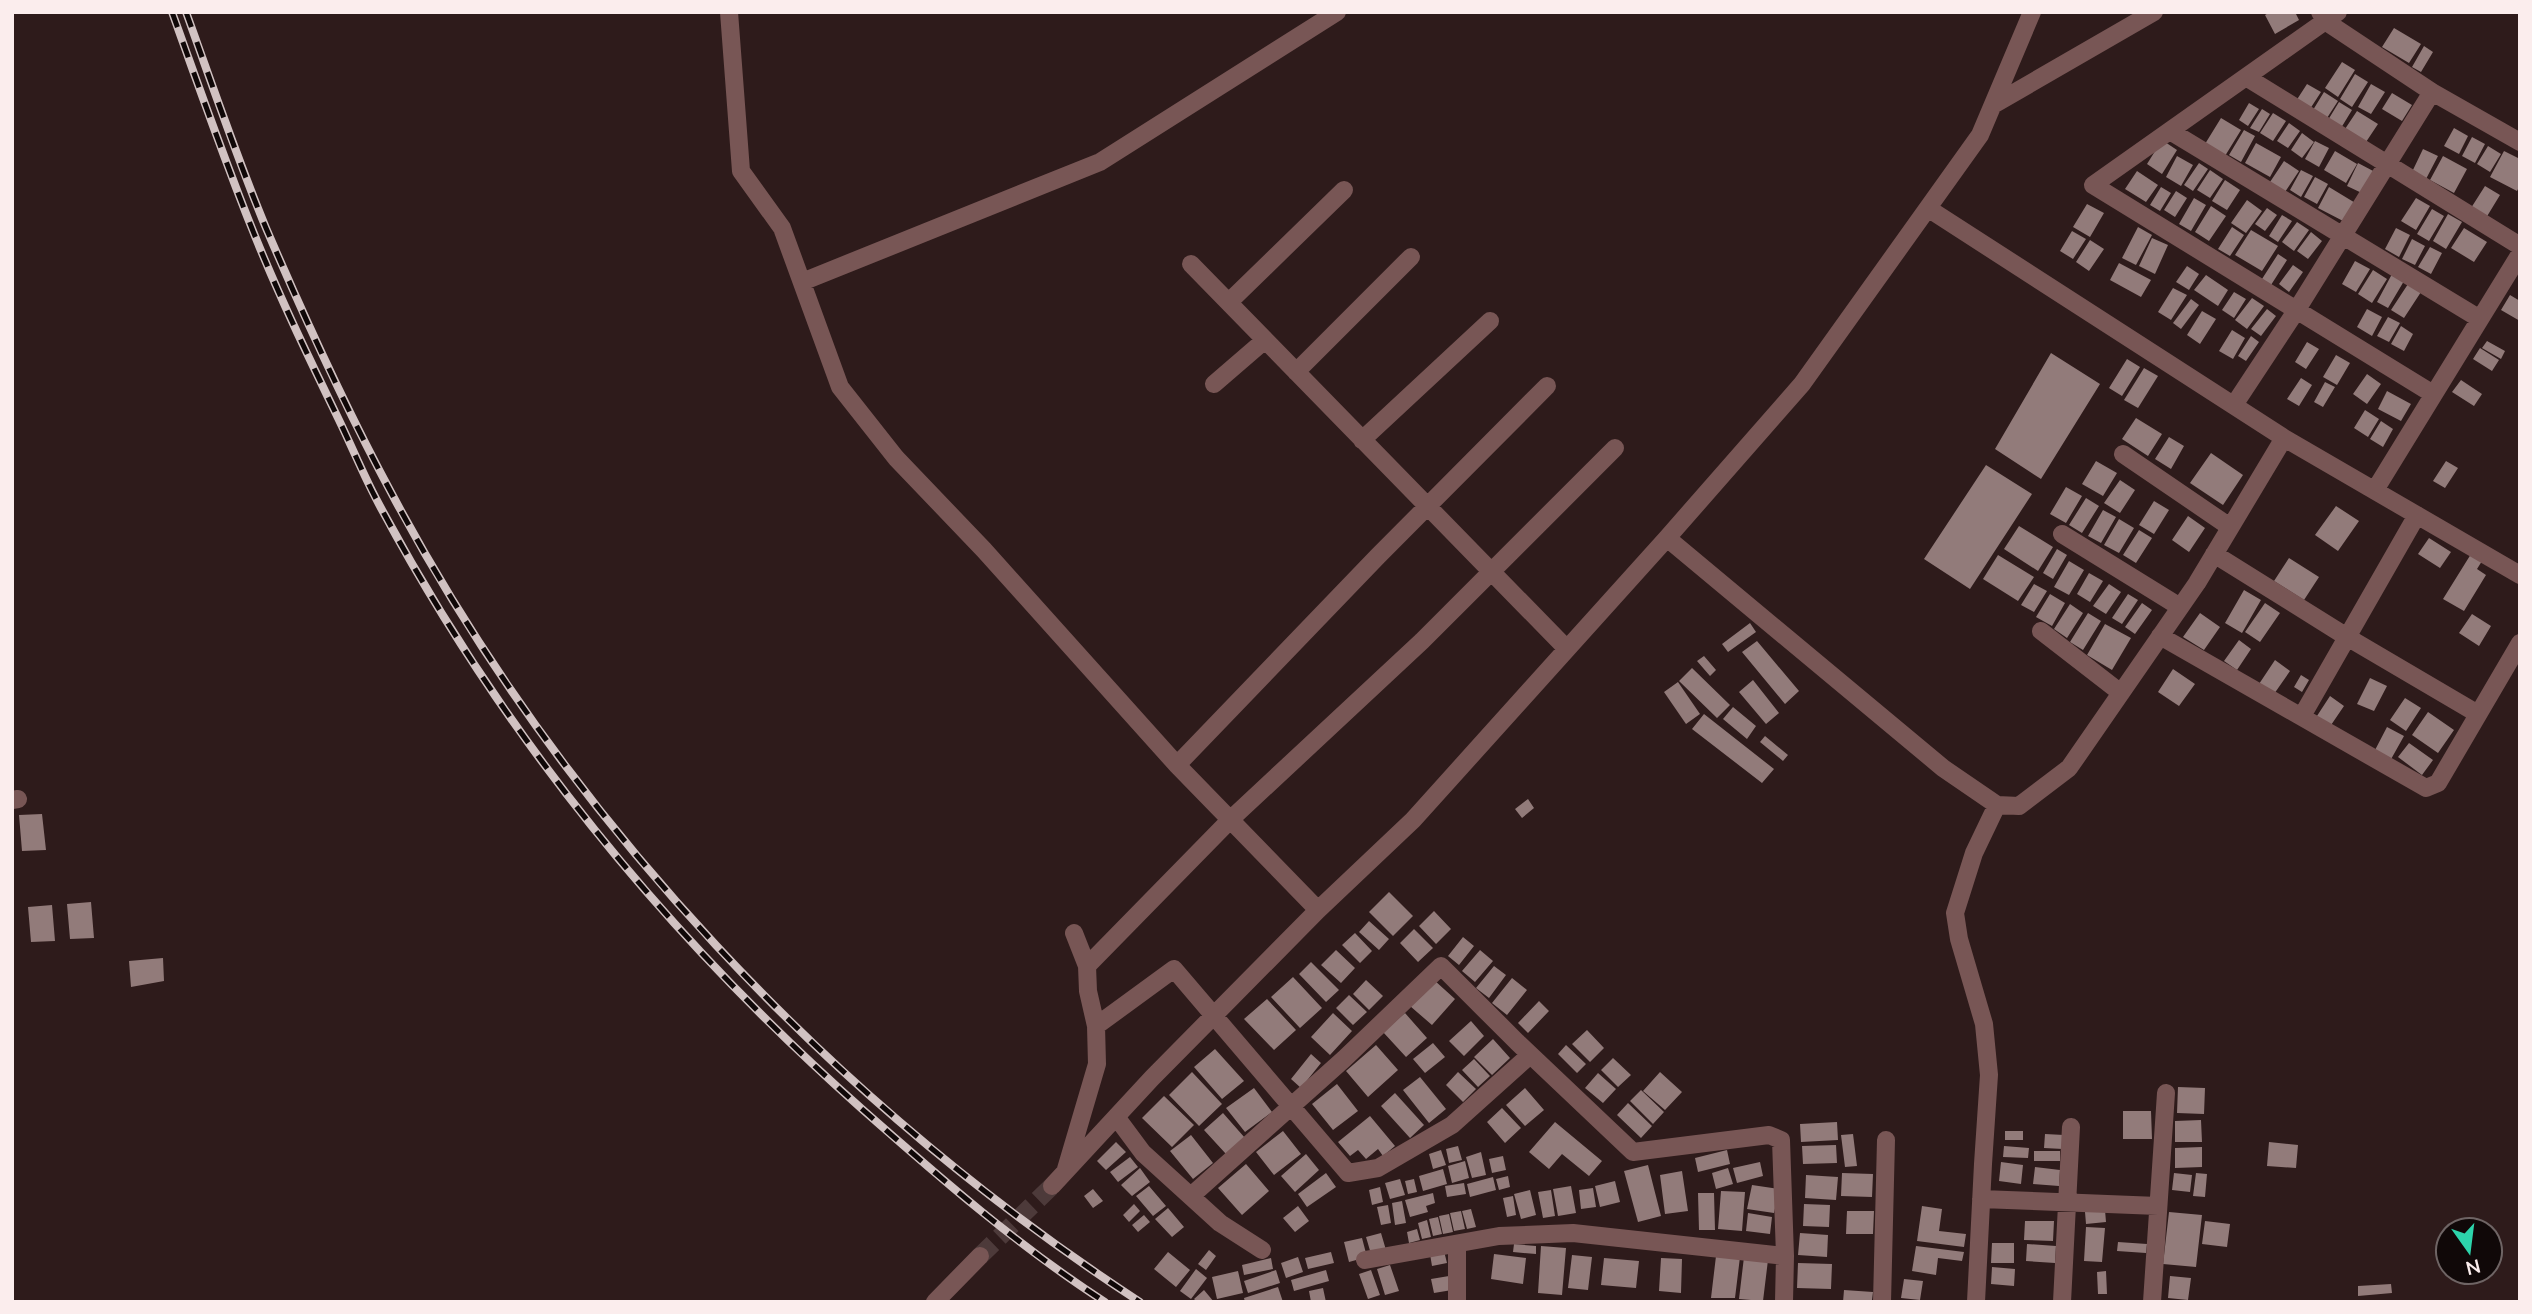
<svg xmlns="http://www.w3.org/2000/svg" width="2532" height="1314" viewBox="0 0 2532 1314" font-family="Mulish,sans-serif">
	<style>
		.building { fill: #927b7a }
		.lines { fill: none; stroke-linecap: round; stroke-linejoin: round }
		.minor-tunnel { stroke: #4d3a3a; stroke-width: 18; stroke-dasharray: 18 9; stroke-linecap: butt }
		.minor { stroke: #785655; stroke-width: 18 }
		.rail-casing { stroke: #d1c2c2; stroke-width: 8 }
		.rail { stroke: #100808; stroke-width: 5; stroke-dasharray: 16; stroke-linecap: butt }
	</style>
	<rect width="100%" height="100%" fill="#2e1b1b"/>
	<path class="building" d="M2270,12H2295L2299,20L2275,34L2265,15Z
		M2394,28L2421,44L2409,63L2382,47Z
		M2424,46L2433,52L2421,72L2412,67Z
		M2342,62L2355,70L2338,97L2325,88Z
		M2355,74L2368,82L2352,107L2340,99Z
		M2307,84L2321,92L2310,109L2296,101Z
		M2371,84L2385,92L2371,114L2358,107Z
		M2324,92L2338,101L2327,118L2313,110Z
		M2392,93L2412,105L2402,121L2382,109Z
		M2339,102L2352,110L2341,128L2328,120Z
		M2249,103L2259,109L2248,126L2239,120Z
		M2262,109L2270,114L2259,132L2250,128Z
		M2357,111L2378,124L2366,142L2345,129Z
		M2273,113L2286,121L2273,141L2260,133Z
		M2221,118L2241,130L2225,156L2205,144Z
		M2289,123L2300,131L2288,148L2277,141Z
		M2454,128L2468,136L2459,154L2444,146Z
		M2244,130L2255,136L2241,162L2229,155Z
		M2302,133L2314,142L2302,158L2291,150Z
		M2472,137L2485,144L2475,163L2462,156Z
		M2162,140L2177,150L2162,174L2147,164Z
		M2315,141L2329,148L2319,167L2305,159Z
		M2256,143L2281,157L2270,177L2245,163Z
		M2488,146L2501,154L2490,172L2477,164Z
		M2423,149L2438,156L2426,179L2412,172Z
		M2335,151L2357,164L2346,183L2324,170Z
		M2504,151L2520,159V185L2517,191L2490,177Z
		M2177,156L2193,165L2181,186L2166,177Z
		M2443,156L2467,169L2454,193L2430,180Z
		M2284,161L2299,171L2285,192L2270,182Z
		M2199,163L2208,169L2193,191L2184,185Z
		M2358,163L2377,173L2366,195L2347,186Z
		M2210,170L2223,179L2210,198L2197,190Z
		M2301,170L2313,176L2301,197L2290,190Z
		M2137,171L2158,185L2146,202L2125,189Z
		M2315,177L2328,184L2317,204L2304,197Z
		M2225,180L2240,190L2227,210L2212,201Z
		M2485,186L2500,195L2486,218L2471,208Z
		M2161,187L2171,193L2160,211L2150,205Z
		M2329,187L2357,204L2345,222L2318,208Z
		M2176,191L2187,198L2175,217L2164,210Z
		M2194,198L2206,205L2191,231L2179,224Z
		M2416,198L2430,206L2416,230L2401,221Z
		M2247,200L2262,211L2246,233L2231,223Z
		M2087,204L2104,213L2090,237L2073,227Z
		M2211,206L2226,216L2209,241L2195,232Z
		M2267,208L2277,215L2265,231L2255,224Z
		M2432,209L2444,216L2429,241L2417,234Z
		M2448,214L2462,222L2446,249L2433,241Z
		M2282,215L2292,221L2278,242L2269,236Z
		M2297,222L2309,230L2294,251L2282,242Z
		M2138,227L2152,235L2136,265L2122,258Z
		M2232,227L2244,235L2230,256L2218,249Z
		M2396,228L2410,235L2399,257L2385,249Z
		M2464,228L2487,242L2474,262L2451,248Z
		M2251,230L2278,246L2262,271L2235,255Z
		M2072,231L2086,239L2073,259L2060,251Z
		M2311,232L2322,241L2308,259L2297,251Z
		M2152,238L2168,245L2155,274L2139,266Z
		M2412,239L2425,246L2415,265L2402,259Z
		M2090,240L2104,249L2089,271L2076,262Z
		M2430,247L2442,253L2431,274L2418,267Z
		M2278,254L2287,260L2271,285L2262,279Z
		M2355,261L2370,269L2356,292L2342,284Z
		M2119,263L2151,280L2141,297L2110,280Z
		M2293,265L2303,272L2289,292L2279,284Z
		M2187,266L2199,274L2189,290L2176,282Z
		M2373,270L2387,279L2372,303L2358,294Z
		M2392,274L2404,281L2388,308L2377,302Z
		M2206,275L2228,290L2218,306L2194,290Z
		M2408,284L2421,292L2404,318L2391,310Z
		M2173,288L2187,295L2171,320L2158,312Z
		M2234,292L2246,299L2234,318L2222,310Z
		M2510,295L2520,301V321L2501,310Z
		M2252,298L2264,306L2247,329L2235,320Z
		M2191,299L2199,305L2181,329L2173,323Z
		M2267,309L2276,316L2261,336L2251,329Z
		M2367,309L2382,317L2372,336L2357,327Z
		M2202,311L2216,319L2200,344L2187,335Z
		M2388,317L2400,323L2389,342L2377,336Z
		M2401,326L2413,334L2404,351L2391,344Z
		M2232,330L2245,338L2233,359L2219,351Z
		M2251,336L2259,342L2246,361L2238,356Z
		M2487,341L2505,351L2501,359L2482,348Z
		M2307,342L2319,349L2306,369L2295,362Z
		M2480,348L2499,360L2492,371L2473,359Z
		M2051,353L2100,384L2041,479L1995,449Z
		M2336,355L2350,363L2337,385L2323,377Z
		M2127,359L2140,367L2122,396L2109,388Z
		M2144,368L2158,376L2138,408L2124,400Z
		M2367,374L2381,384L2367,404L2353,394Z
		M2301,378L2312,385L2299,406L2287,399Z
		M2461,380L2482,394L2474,406L2452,392Z
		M2325,382L2335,387L2323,407L2314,402Z
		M2387,391L2411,404L2401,421L2378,409Z
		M2365,410L2379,419L2368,437L2354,428Z
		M2136,418L2162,434L2148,456L2122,439Z
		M2381,421L2393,429L2383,447L2370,439Z
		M2169,437L2184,446L2171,469L2155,459Z
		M2211,453L2243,475L2223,505L2190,483Z
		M2096,461L2117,473L2103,496L2082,484Z
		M2446,461L2458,468L2445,488L2433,481Z
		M1986,465L2032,494L1970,589L1924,559Z
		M2120,480L2135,490L2120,513L2104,503Z
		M2066,487L2082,496L2066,523L2050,514Z
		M2086,498L2099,506L2082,533L2069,525Z
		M2154,501L2169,510L2154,534L2139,525Z
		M2336,506L2359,521L2338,551L2315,535Z
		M2103,510L2116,517L2101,543L2088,536Z
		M2188,516L2205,528L2189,552L2172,540Z
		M2119,519L2134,528L2119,553L2104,545Z
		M2019,526L2053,547L2038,571L2004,549Z
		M2139,530L2152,538L2136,563L2123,555Z
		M2429,538L2451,552L2440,568L2418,554Z
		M2057,549L2067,555L2053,579L2043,573Z
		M2471,554L2482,561L2477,569L2486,575L2464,611L2443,599Z
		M1998,555L2034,577L2018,601L1983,579Z
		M2289,558L2319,577L2304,600L2274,581Z
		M2069,561L2084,570L2069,595L2054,587Z
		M2089,573L2103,581L2090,602L2077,594Z
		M2034,584L2047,591L2034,612L2021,605Z
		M2109,584L2121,592L2106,614L2093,606Z
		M2244,590L2261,600L2242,633L2225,623Z
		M2050,594L2065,603L2052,626L2036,617Z
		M2128,594L2138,600L2122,624L2112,618Z
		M2142,603L2152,610L2135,634L2125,627Z
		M2265,603L2280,613L2260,642L2245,632Z
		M2070,604L2083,613L2067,638L2054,629Z
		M2088,613L2101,621L2083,650L2070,642Z
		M2200,613L2220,627L2204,650L2183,637Z
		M2472,614L2491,626L2479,646L2459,633Z
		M1750,623L1756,632L1728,652L1722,644Z
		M2105,624L2131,638L2112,670L2087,655Z
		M2239,640L2251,649L2237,670L2224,661Z
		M1757,641L1799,691L1785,704L1742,652Z
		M1704,656L1716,670L1710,676L1697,661Z
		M2275,660L2290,671L2274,694L2259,684Z
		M1692,668L1730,705L1717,718L1679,681Z
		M2173,669L2195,684L2179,706L2158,692Z
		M2301,675L2309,680L2302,692L2294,687Z
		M2370,678L2387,686L2374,711L2357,704Z
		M1753,680L1779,713L1766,724L1739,692Z
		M1678,682L1700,714L1686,724L1664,692Z
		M2330,696L2344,706L2329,728L2315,719Z
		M2405,698L2421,708L2406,731L2390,720Z
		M1733,707L1756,726L1747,739L1723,719Z
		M2428,712L2454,730L2438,753L2412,735Z
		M1704,714L1774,769L1762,783L1692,729Z
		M2387,727L2404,736L2390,761L2374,752Z
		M1765,736L1788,755L1783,761L1760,742Z
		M2409,743L2433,760L2422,775L2398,757Z
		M1528,799L1534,808L1522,818L1515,809Z
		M42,814L46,850L22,851L19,815Z
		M1389,892L1413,916L1393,936L1369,912Z
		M91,902L94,938L70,939L67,904Z
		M52,905L55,941L31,942L28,907Z
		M1434,911L1451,929L1436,944L1419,926Z
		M1369,921L1389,939L1379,950L1359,932Z
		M1414,929L1433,948L1418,962L1400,943Z
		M1355,933L1372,951L1360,963L1342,945Z
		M1463,937L1474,946L1459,965L1448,956Z
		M1336,950L1355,968L1341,983L1321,965Z
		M1480,950L1493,961L1475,982L1462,971Z
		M163,958L164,981L131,987L129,961Z
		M1311,962L1339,990L1326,1002L1299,974Z
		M1494,966L1506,975L1489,998L1476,988Z
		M1293,977L1322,1008L1300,1028L1271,997Z
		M1512,978L1527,990L1507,1015L1492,1003Z
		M1366,980L1383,996L1369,1010L1353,994Z
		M1434,980L1455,999L1432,1025L1410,1006Z
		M1349,995L1367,1012L1353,1025L1336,1008Z
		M1267,999L1296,1030L1274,1050L1244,1019Z
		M1539,1001L1549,1011L1528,1033L1518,1023Z
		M1333,1013L1352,1031L1330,1055L1311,1037Z
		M1405,1013L1427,1038L1406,1057L1383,1032Z
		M1471,1021L1484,1036L1464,1056L1449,1041Z
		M1587,1030L1604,1048L1590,1062L1572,1044Z
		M1493,1039L1510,1058L1492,1075L1474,1057Z
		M1433,1043L1445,1057L1425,1073L1413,1059Z
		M1376,1045L1398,1070L1368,1097L1346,1071Z
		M1566,1045L1586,1064L1577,1073L1558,1054Z
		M1215,1049L1244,1081L1222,1099L1194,1067Z
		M1311,1054L1321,1063L1301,1088L1291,1079Z
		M1613,1058L1631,1075L1618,1087L1601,1070Z
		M1474,1059L1490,1076L1478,1087L1462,1070Z
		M1192,1072L1222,1104L1199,1126L1169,1095Z
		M1458,1072L1476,1089L1463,1102L1446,1085Z
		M1660,1072L1682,1092L1665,1110L1643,1091Z
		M1598,1073L1616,1089L1603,1103L1585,1088Z
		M1420,1077L1446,1109L1429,1123L1403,1090Z
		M1337,1084L1358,1111L1333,1130L1312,1104Z
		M2178,1087L2205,1088L2204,1114L2177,1113Z
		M1254,1088L1272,1112L1245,1132L1226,1108Z
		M1525,1088L1544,1110L1525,1126L1506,1105Z
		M1641,1090L1664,1112L1653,1124L1630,1101Z
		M1395,1093L1424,1125L1410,1138L1381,1106Z
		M1164,1096L1194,1125L1172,1147L1142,1118Z
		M1628,1103L1652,1126L1641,1138L1617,1115Z
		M1502,1108L1521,1128L1505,1143L1487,1122Z
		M2123,1111H2151L2152,1139H2123Z
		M1223,1113L1245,1138L1226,1154L1204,1130Z
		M1370,1116L1395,1146L1383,1156L1378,1149L1366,1159L1358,1150L1350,1156L1338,1142Z
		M2201,1120L2202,1142H2175V1121Z
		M1555,1122L1602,1161L1589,1176L1562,1154L1549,1169L1529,1152Z
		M1837,1122L1838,1140L1801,1142L1800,1124Z
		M1283,1131L1301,1154L1274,1175L1256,1152Z
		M2005,1131H2023V1140H2005Z
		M1853,1134L1857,1166L1845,1167L1841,1135Z
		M2045,1134L2064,1135L2063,1149L2044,1148Z
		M1191,1135L1213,1163L1193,1179L1170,1151Z
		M1116,1142L1126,1152L1106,1170L1097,1161Z
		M2269,1142L2298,1145L2296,1168L2267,1166Z
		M1836,1145L1837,1163L1803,1164L1802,1146Z
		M1458,1146L1462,1160L1449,1163L1446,1149Z
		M2004,1146L2029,1148L2028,1158L2003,1157Z
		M2202,1147V1167L2175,1168V1148Z
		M1441,1150L1446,1165L1433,1169L1429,1154Z
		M1727,1150L1730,1164L1698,1172L1695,1158Z
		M2034,1151H2060V1161H2034Z
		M1481,1152L1486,1175L1472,1178L1466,1157Z
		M1306,1154L1319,1170L1295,1192L1281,1176Z
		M1503,1156L1506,1170L1492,1173L1489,1159Z
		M1130,1157L1138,1167L1118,1182L1110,1172Z
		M1465,1161L1469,1178L1452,1183L1448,1166Z
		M1760,1162L1763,1176L1737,1183L1733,1168Z
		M2001,1162L2023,1165L2021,1184L1999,1181Z
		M1246,1164L1269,1191L1242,1215L1218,1188Z
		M1648,1165L1661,1216L1638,1222L1624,1171Z
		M2035,1167L2060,1170L2059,1186L2033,1184Z
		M1140,1168L1150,1182L1132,1196L1121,1185Z
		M1728,1168L1733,1184L1716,1189L1712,1173Z
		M1443,1169L1447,1184L1423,1191L1419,1176Z
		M1682,1171L1688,1211L1665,1214L1660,1175Z
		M1326,1173L1336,1187L1307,1207L1298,1194Z
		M1842,1173L1873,1174L1872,1197L1841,1196Z
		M2174,1173L2192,1175L2190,1192L2172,1190Z
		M2196,1173L2207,1174L2205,1197L2193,1196Z
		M1806,1175L1838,1177L1836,1200L1805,1198Z
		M1508,1176L1510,1187L1499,1190L1496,1179Z
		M1493,1177L1496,1190L1470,1197L1467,1184Z
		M1400,1179L1405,1195L1390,1199L1385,1183Z
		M1414,1179L1417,1192L1408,1194L1405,1181Z
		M1615,1181L1620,1202L1600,1207L1595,1186Z
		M1464,1183L1466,1194L1447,1197L1445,1186Z
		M1752,1185L1779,1189L1774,1213L1747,1209Z
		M1149,1186L1166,1206L1153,1216L1136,1196Z
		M1571,1186L1576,1213L1558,1216L1553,1189Z
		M1380,1187L1383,1202L1372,1205L1369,1190Z
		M1593,1188L1596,1207L1581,1209L1579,1190Z
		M1093,1189L1103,1201L1093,1208L1084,1196Z
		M1530,1190L1536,1215L1521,1219L1514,1194Z
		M1551,1190L1555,1216L1543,1218L1538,1192Z
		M1721,1191L1745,1192L1742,1231L1718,1229Z
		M1433,1193L1435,1203L1426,1206L1428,1212L1410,1217L1405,1200Z
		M1698,1193H1714L1715,1230H1699Z
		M1513,1196L1516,1215L1507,1217L1503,1198Z
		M1402,1201L1406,1223L1395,1225L1392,1203Z
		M1134,1204L1140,1211L1129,1222L1123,1215Z
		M1804,1204L1830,1205L1829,1227L1803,1226Z
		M1388,1205L1391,1223L1381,1225L1377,1207Z
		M1298,1206L1309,1221L1295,1232L1283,1218Z
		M1922,1206L1942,1209L1939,1231L1966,1234L1964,1247L1917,1241Z
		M1168,1208L1184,1227L1172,1237L1155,1219Z
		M1471,1209L1476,1227L1467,1229L1462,1211Z
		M2105,1210L2106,1222L2086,1224L2085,1212Z
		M1461,1211L1465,1229L1454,1231L1450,1213Z
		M1847,1211H1874L1873,1234H1846Z
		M2169,1212L2202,1215L2196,1267L2163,1264Z
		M1748,1213L1772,1217L1770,1234L1746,1231Z
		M1449,1214L1453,1232L1443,1234L1439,1216Z
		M1144,1215L1150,1222L1138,1232L1132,1225Z
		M1438,1217L1442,1234L1433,1236L1429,1219Z
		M1427,1220L1431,1237L1422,1239L1418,1223Z
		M2025,1221H2054L2053,1241L2024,1240Z
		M2205,1221L2230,1224L2227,1247L2202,1244Z
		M2086,1227L2105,1228L2102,1262L2084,1261Z
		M1417,1229L1420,1240L1409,1243L1407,1232Z
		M1381,1233L1386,1250L1371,1254L1366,1237Z
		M1800,1233L1828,1235L1827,1257L1798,1255Z
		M1362,1238L1367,1257L1349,1262L1344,1242Z
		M2118,1242L2147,1244L2146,1253L2117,1251Z
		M1992,1243H2014V1263H1991Z
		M1514,1244L1536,1246V1254L1513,1252Z
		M2027,1244L2056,1246L2055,1263L2026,1261Z
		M1541,1246L1566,1248L1562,1295L1538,1293Z
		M1916,1246L1964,1252L1962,1261L1938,1258L1936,1275L1912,1271Z
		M1209,1250L1216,1256L1206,1270L1198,1264Z
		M1444,1251L1447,1263L1432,1266L1430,1254Z
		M1168,1252L1190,1270L1176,1287L1154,1269Z
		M1331,1252L1334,1263L1308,1269L1305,1258Z
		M1494,1254L1526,1258L1523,1284L1491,1279Z
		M1572,1255L1592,1257L1588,1290L1568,1288Z
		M1716,1256L1740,1257L1735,1298H1711Z
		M1298,1257L1303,1272L1286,1278L1281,1263Z
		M1744,1257L1768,1260L1763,1301L1739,1299Z
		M1271,1258L1273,1269L1244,1275L1242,1265Z
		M1604,1258L1639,1261L1636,1288L1601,1285Z
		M1661,1258L1682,1259L1681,1293L1659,1291Z
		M1798,1263L1832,1264L1831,1289L1797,1288Z
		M1390,1265L1399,1291L1385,1295L1377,1269Z
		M1992,1267L2015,1269L2014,1286L1991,1284Z
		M1196,1269L1207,1278L1191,1299L1180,1291Z
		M1276,1270L1280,1283L1248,1293L1244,1281Z
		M1326,1270L1329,1281L1294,1291L1291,1280Z
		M1371,1270L1380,1295L1368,1299L1359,1274Z
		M1238,1271L1243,1293L1217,1299L1212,1277Z
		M2106,1271L2107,1294H2098L2097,1272Z
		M1449,1276L1452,1290L1434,1293L1431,1279Z
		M2170,1276L2191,1278L2188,1300L2168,1298Z
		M1904,1279L1923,1281L1920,1300L1901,1298Z
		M2391,1284L2392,1293L2358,1296V1286Z
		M1278,1287L1283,1302H1245L1244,1298Z
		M1323,1288L1326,1302H1311L1309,1291Z
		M1204,1290L1214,1302H1197L1194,1299Z
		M1844,1290L1873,1292L1872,1300L1843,1302Z"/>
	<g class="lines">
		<path class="minor-tunnel" d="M980,1256L1052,1186"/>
		<path class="minor" d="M729,12L741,171L782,228L840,387L896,458L984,550L1177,765L1318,910
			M2320,12L2325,21L2432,92L2520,142
			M2338,12L2093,185L2433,394
			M2246,77L2520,246
			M1993,105L2154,12
			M2170,131L2480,319
			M1929,209L2284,438L2520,575
			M1191,264L1567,649
			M802,282L1100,162L1337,12
			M1229,302L1344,190
			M1296,372L1411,257
			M1214,384L1265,340
			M2234,405L2296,311L2432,92
			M1362,440L1490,321
			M2123,454L2230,527
			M2375,490L2520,254
			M2062,534L2180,607
			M1667,538L1943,768L1997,805L2019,806L2069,768L2197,583L2284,438
			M2214,554L2347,637L2478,714
			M2041,631L2121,693
			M2160,636L2426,788L2438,783L2520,643
			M2302,716L2417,515
			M1177,765L1378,556L1547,386
			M12,800L18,799
			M1087,966L1231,819L1422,641L1615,448
			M1096,1026L1174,969L1348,1173L1378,1168L1452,1125L1530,1055
			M1117,1118L1143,1153L1220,1223L1262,1250
			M1066,1169L1097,1064L1096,1026L1088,991L1087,966L1074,933
			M1052,1186L1152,1078L1318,910L1413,820L1667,538L1802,384L1980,135L2032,12
			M1191,1196L1344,1059L1441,966L1517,1042L1633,1152L1769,1135L1781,1140L1785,1256L1784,1302
			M1981,1199L2158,1206
			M1365,1260L1499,1236L1573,1233L1785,1256
			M935,1302L980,1256
			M1457,1302V1244
			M1882,1302L1886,1140
			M1976,1302L1983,1164L1989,1075L1984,1024L1959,939L1955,913L1974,853L1997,805
			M2062,1302L2071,1127
			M2152,1302L2166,1093"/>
		<g class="rail-casing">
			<path id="rail" d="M172,12C198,84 223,156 251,226C277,292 308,356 339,420C353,449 365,479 381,508C504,737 668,937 862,1109C939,1177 1018,1246 1105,1302
				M186,12C212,84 237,158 266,228C305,319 346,409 393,496C566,820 833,1102 1140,1302"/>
		</g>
		<use href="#rail" class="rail"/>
	</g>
	<rect width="2532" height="1314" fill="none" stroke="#fbeded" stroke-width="28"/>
	<g transform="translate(2469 1251) rotate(166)"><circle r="33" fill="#100808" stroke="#6e6464" stroke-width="2"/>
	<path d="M0-5L12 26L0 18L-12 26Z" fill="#2dd4ab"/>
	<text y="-10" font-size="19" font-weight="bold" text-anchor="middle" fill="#fbeded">N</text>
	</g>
</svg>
